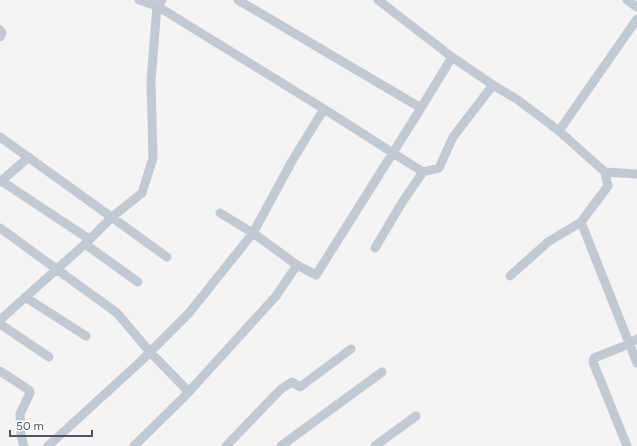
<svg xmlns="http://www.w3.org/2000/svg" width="637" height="446" viewBox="0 0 637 446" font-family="Figtree,sans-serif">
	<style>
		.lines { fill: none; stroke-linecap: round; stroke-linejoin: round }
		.minor { stroke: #c1cad2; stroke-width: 9 }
	</style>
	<rect width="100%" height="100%" fill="#f5f3f3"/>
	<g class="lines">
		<path class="minor" d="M139,0L157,6L324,109L423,172L439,168L453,137L493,85
			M238,0L421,108
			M378,0L452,57L493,85L518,100L559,131L605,172L637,174
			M627,0L637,7
			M0,30L2,33L0,37
			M559,131L637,19
			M0,137L167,257
			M0,180L89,239
			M0,182L29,157
			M220,213L253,233L297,265L316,275L421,108L452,57
			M581,222L637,363
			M0,228L117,313L150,352L189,392
			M85,244L138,282
			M375,248L403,201L423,172
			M510,276L548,242L581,222L608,186L605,172
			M25,297L86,336
			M0,320L85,244L112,217L142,193L153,158L151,81L157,6L162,0
			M0,324L49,357
			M0,371L29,390L30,393L20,414L21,436L24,446
			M48,446L140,362L189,313L253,233L292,161L324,109
			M134,446L185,396L276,296L297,265
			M226,446L281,389L292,382L300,387L351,349
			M281,446L382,372
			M375,446L416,416
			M627,446L593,362L594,358L629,344L637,339"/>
	</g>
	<path d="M10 430v6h82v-6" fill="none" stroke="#4a5661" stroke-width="2"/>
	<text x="16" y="430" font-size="12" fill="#4a5661" stroke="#ffffff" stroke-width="3" paint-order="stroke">50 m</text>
</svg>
